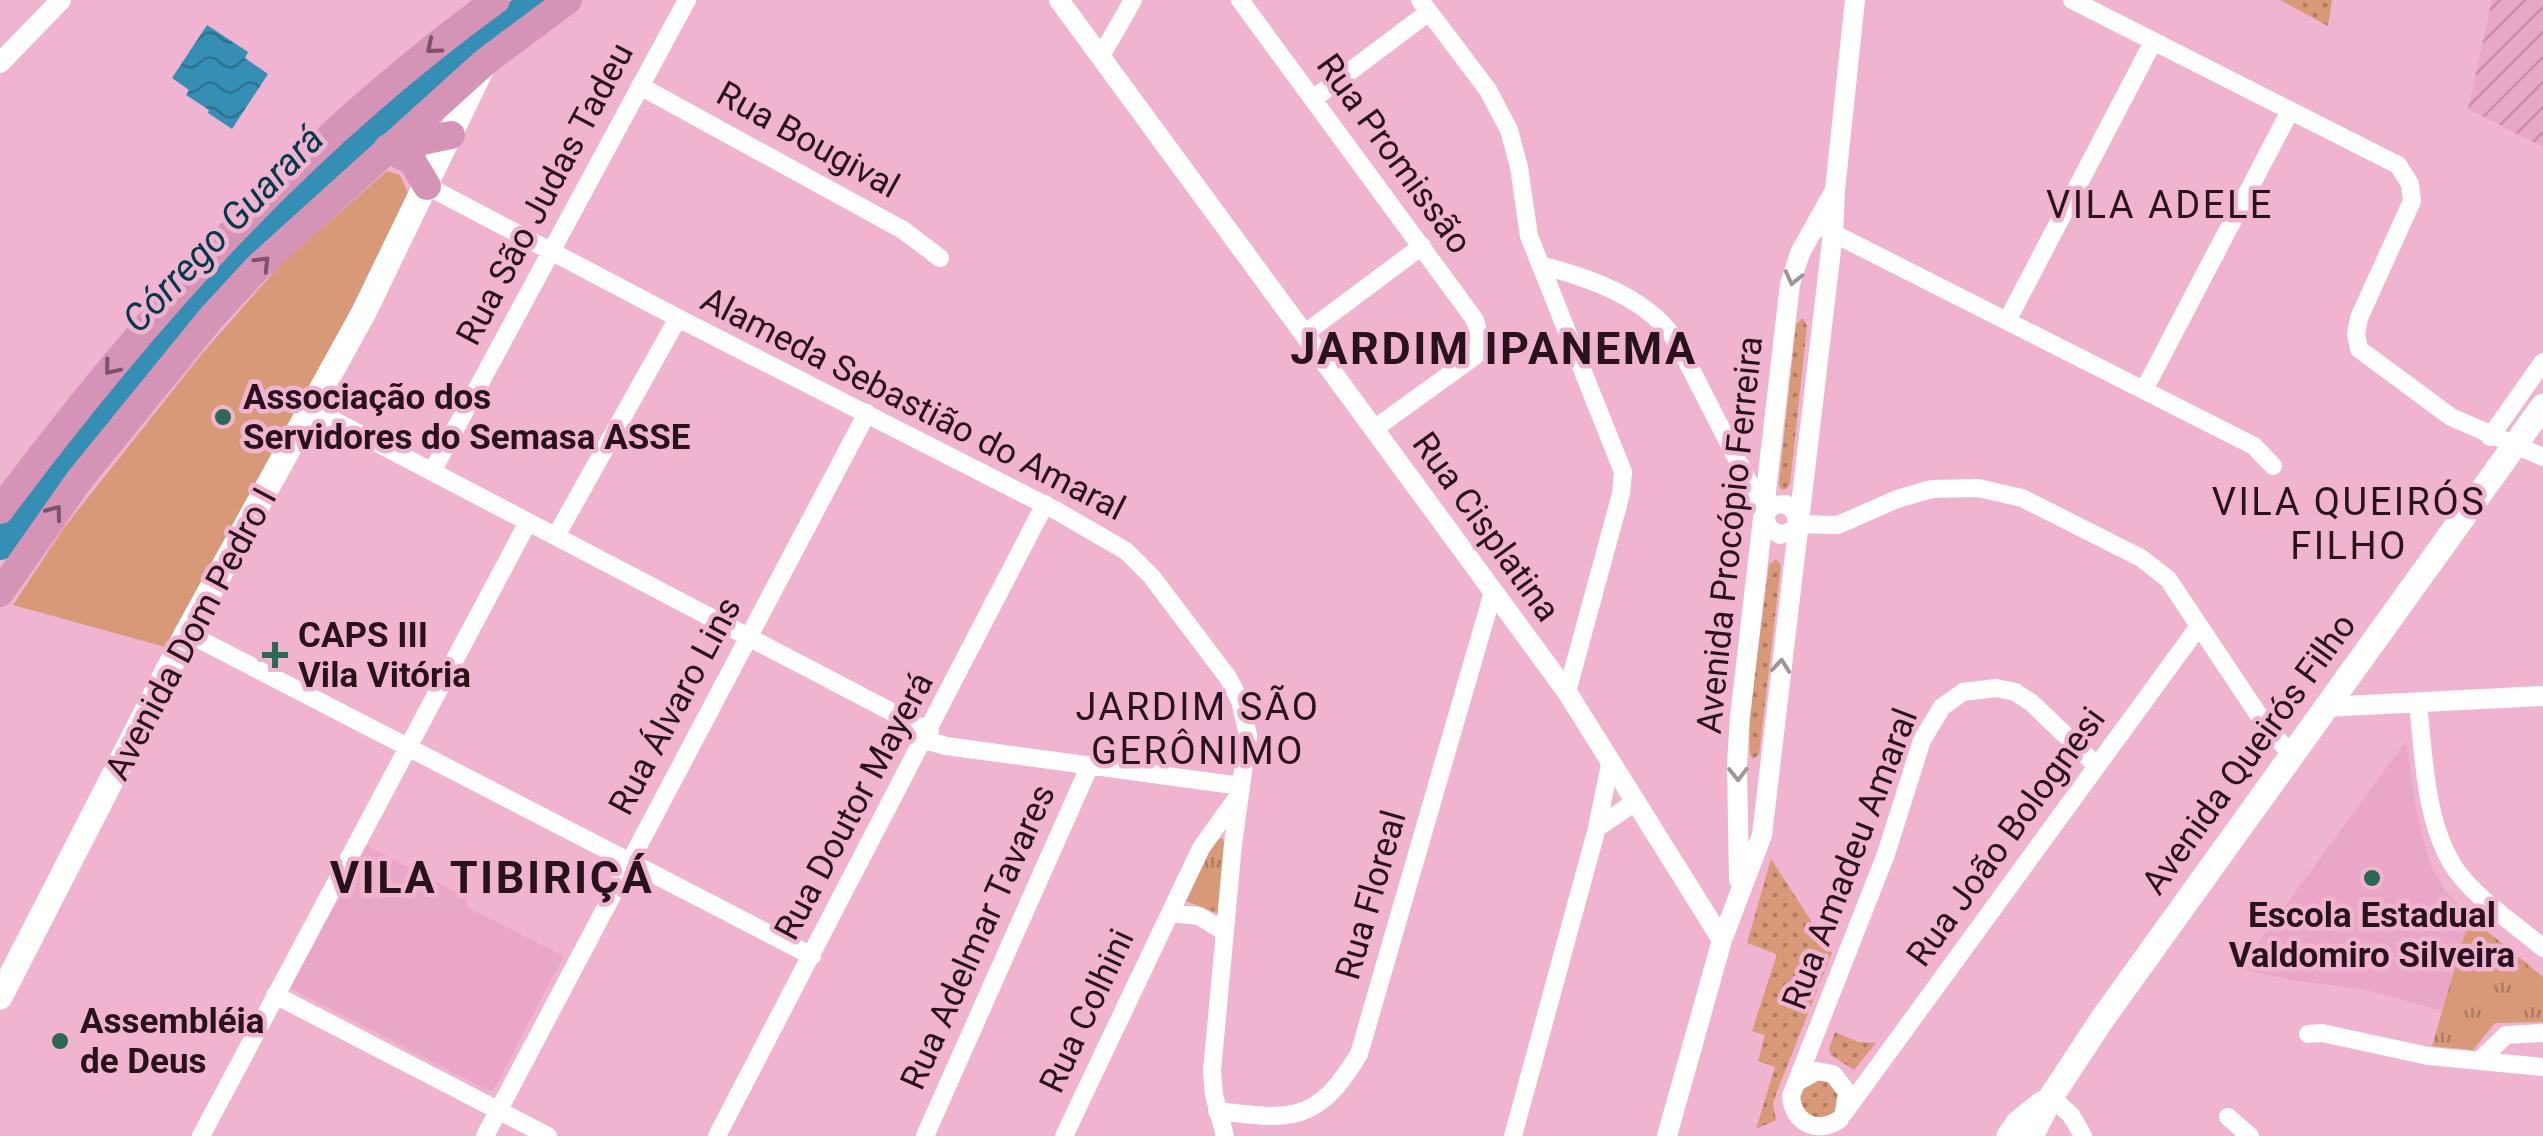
<svg xmlns="http://www.w3.org/2000/svg" width="2543" height="1136" viewBox="0 0 2543 1136" font-family="Roboto,sans-serif">
	<style>
		.built { fill: #e9a6c7 }
		.industrial { fill: url(#industrial-furrows) }
		.grass { fill: url(#grass-dots) }
		.park { fill: url(#park-tufts) }
		.garden { fill: #d79978 }
		.water { fill: url(#water-waves) }
		.lines { fill: none; stroke-linecap: round; stroke-linejoin: round }
		.river { stroke: #358eb3; stroke-width: 28 }
		.minor { stroke: #fff; stroke-width: 18 }
		.tertiary { stroke: #fff; stroke-width: 20 }
		.secondary { stroke: #fff; stroke-width: 25 }
		.primary { stroke: #d594b5; stroke-width: 28 }
		.oneway { stroke: #7e5369 }
		.oneway2 { stroke: #9e9499 }
		.poi-dot { fill: #2b6955; stroke: #f1b4d0; stroke-width: 4 }
		.labels { text-anchor: middle; dominant-baseline: central; stroke-width: 9; stroke-linejoin: round; paint-order: stroke }
		.street-label { font-size: 35px; fill: #28121d; stroke: #f1b4d0 }
		.poi-label { font-size: 35px; font-weight: bold; fill: #28121d; stroke: #f1b4d0; text-anchor: start }
		.neighbourhood-label { font-size: 38px; letter-spacing: 2.5px; fill: #28121d; stroke: #f1b4d0 }
		.water-label { font-size: 38px; font-style: italic; fill: #03394c; stroke: #f1b4d0 }
		.district-label { font-size: 45px; font-weight: bold; letter-spacing: 2.5px; fill: #28121d; stroke: #f1b4d0 }
	</style>
	<defs>
		<pattern id="industrial-furrows" width="10" height="10" patternUnits="userSpaceOnUse" patternTransform="scale(2.5)"><rect width="10" height="10" fill="#e9a6c7"/><path d="M-1 1l2-2M0 10L10 0M9 11l2-2" fill="none" stroke="#c88eaa"/></pattern>
		<pattern id="grass-dots" width="8" height="8" patternUnits="userSpaceOnUse" patternTransform="scale(2.5)"><rect width="8" height="8" fill="#d79978"/><path d="M2 2h.1M6 6h.1" fill="none" stroke="#ae7b62" stroke-width="1.8" stroke-linecap="round"/></pattern>
		<pattern id="park-tufts" width="24" height="20" patternUnits="userSpaceOnUse" patternTransform="scale(2.5)"><rect width="24" height="20" fill="#d79978"/><path d="M3 7l-1-3M5 7V3M7 7l1-3M15 17l-1-3M17 17v-4M19 17l1-3" fill="none" stroke="#ae7b62"/></pattern>
		<pattern id="water-waves" width="16" height="10" patternUnits="userSpaceOnUse" patternTransform="scale(2.5)"><rect width="16" height="10" fill="#358eb3"/><path d="M0 5q4-4 8 0t8 0" fill="none" stroke="#2d7391"/></pattern>
	</defs>
	<rect width="100%" height="100%" fill="#f1b4d0"/>
	<path class="built" d="M2406,741L2417,815L2431,866L2445,890L2470,917L2443,1011L2366,990L2291,980L2239,969Z
		M365,845L468,898L465,906L564,956L493,1091L487,1090L290,988Z"/>
	<path class="industrial" d="M2492,0H2543V147L2468,109Z"/>
	<path class="grass" d="M2280,0H2332L2328,26Z
		M1803,318L1807,326L1790,484L1785,490L1780,488L1779,483L1796,324Z
		M1776,559L1781,565L1759,755L1753,759L1750,755L1749,719L1769,565Z
		M1771,859L1832,953L1776,1094L1773,1104L1776,1120L1756,1129L1775,1067L1758,1061L1765,1035L1752,1031L1777,954L1747,943Z
		M1835,1032L1858,1042L1876,1043L1854,1070L1831,1055L1829,1049Z
		M1823,1078L1839,1089V1108L1830,1118H1811L1799,1104L1800,1090Z"/>
	<path class="park" d="M1222,838L1225,843L1219,914L1186,901L1215,841Z
		M2470,917L2543,977V1022L2495,1023L2473,1050L2432,1046Z"/>
	<path class="garden" d="M387,171L400,175L408,193L368,278L169,648L13,605L63,529L201,355L280,265Z"/>
	<path class="water" d="M207,25L248,52L245,58L268,74L232,129L208,113L209,110L186,95L189,90L172,78Z"/>
	<g class="lines">
		<path class="river" d="M0,546C30,500 67,457 102,413C127,382 151,348 179,319C287,203 407,92 536,0"/>
		<path class="minor" d="M1240,0L1475,320L1480,339L1475,356L1374,429
			M1420,0L1488,90L1509,130L1519,167L1529,236L1623,472L1621,494L1567,692
			M2072,0L2398,165L2410,184L2412,201L2359,318L2356,334L2359,349L2451,417L2543,457
			M1101,56L1133,0
			M640,86L903,230L940,258
			M1313,99L1429,12
			M427,186L678,318L1057,511L1126,551L1152,577L1229,679L1240,701L1248,735L1233,844L1212,1071L1214,1095L1225,1136
			M1825,229L2254,446L2273,466
			M1540,265C1590,278 1650,298 1678,344L1765,514L1768,527L1780,535L1794,530L1797,524
			M2007,321L2153,42
			M1304,334L1422,246
			M2144,390L2289,113
			M312,409L930,732
			M2490,437L2543,362
			M432,472L687,0
			M1765,514L1774,505L1786,504L1795,512L1797,524
			M1797,524L1838,525L1897,499L1932,489L1978,488L2022,498L2141,558L2168,579L2270,732L2292,754
			M556,536L678,318
			M187,633L812,956
			M2418,704C2424,757 2425,825 2456,870C2478,900 2515,924 2543,948
			M925,740L946,746L1241,786
			M1597,828L1635,802
			M1170,913L1199,916L1225,932
			M275,995L548,1136
			M2308,1034L2322,1033L2428,1056L2543,1067
			M2479,1061L2506,1035L2543,1033
			M1797,1082L1817,1071L1833,1074L1847,1092L1844,1112
			M2051,1097L2071,1115L2083,1136
			M1217,1111C1291,1120 1317,1124 1359,1054L1493,592
			M1844,1113L2199,626
			M2228,1117L2250,1136
			M1840,1119C1817,1135 1793,1123 1791,1096L1886,854L1922,740L1942,707L1963,692L1996,688L2015,692L2032,703L2097,766
			M201,1136L528,522
			M485,1136L867,413
			M717,1136L1045,504
			M925,1136L1090,765
			M1064,1136L1201,848L1239,795
			M1513,1136L1597,828L1610,764"/>
		<path class="tertiary" d="M1059,0L1567,692L1722,940
			M0,63L61,0
			M2325,707L2543,696
			M1739,880L1737,764L1740,717L1790,284L1800,253L1834,192
			M1667,1136L1722,940L1762,835L1833,233L1835,190L1855,0"/>
		<path class="secondary" d="M0,997L187,633L364,312L485,62
			M2009,1136L2018,1123L2043,1103
			M2031,1136L2051,1097L2103,1018L2543,406"/>
		<path class="primary" d="M388,148L451,135
			M387,149L412,161L427,186
			M0,510C146,315 298,144 496,0
			M0,593L80,479L211,318L258,267L485,62L568,0"/>
	</g>
	<defs><path id="oneway-chevron" d="M-2-3.5L2.5 0L-2 3.5" fill="none" stroke-width="1.6" stroke-linecap="round" stroke-linejoin="round" transform="scale(2.5)"/></defs>
	<g class="oneway">
		<use href="#oneway-chevron" transform="translate(433 47) rotate(140)"/>
		<use href="#oneway-chevron" transform="translate(263 263) rotate(-45)"/>
		<use href="#oneway-chevron" transform="translate(111 368) rotate(129)"/>
		<use href="#oneway-chevron" transform="translate(55 512) rotate(-53)"/>
	</g>
	<g class="oneway2">
		<use href="#oneway-chevron" transform="translate(1793 278) rotate(104)"/>
		<use href="#oneway-chevron" transform="translate(1781 666) rotate(-84)"/>
		<use href="#oneway-chevron" transform="translate(1738 774) rotate(89)"/>
	</g>
	<g class="poi-dot">
		<circle cx="223" cy="417" r="10"/>
		<path d="M270 640h10v10h10v10h-10v10h-10v-10h-10v-10h10z"/>
		<circle cx="2372" cy="878" r="10"/>
		<circle cx="60" cy="1041" r="10"/>
	</g>
	<g class="labels">
		<g class="street-label">
			<text transform="translate(808 140) rotate(29)">Rua Bougival</text>
			<text transform="translate(1394 154) rotate(54)">Rua Promissão</text>
			<text transform="translate(545 194) rotate(-62)">Rua São Judas Tadeu</text>
			<text transform="translate(913 404) rotate(27)">Alameda Sebastião do Amaral</text>
			<text transform="translate(1486 527) rotate(54)">Rua Cisplatina</text>
			<text transform="translate(1730 535) rotate(-84)">Avenida Procópio Ferreira</text>
			<text transform="translate(191 634) rotate(-62)">Avenida Dom Pedro I</text>
			<text transform="translate(675 706) rotate(-62)">Rua Álvaro Lins</text>
			<text transform="translate(2249 754) rotate(-54)">Avenida Queirós Filho</text>
			<text transform="translate(854 806) rotate(-62)">Rua Doutor Mayerá</text>
			<text transform="translate(2006 837) rotate(-54)">Rua João Bolognesi</text>
			<text transform="translate(1850 859) rotate(-69)">Rua Amadeu Amaral</text>
			<text transform="translate(1371 895) rotate(-74)">Rua Floreal</text>
			<text transform="translate(978 937) rotate(-66)">Rua Adelmar Tavares</text>
			<text transform="translate(1087 1011) rotate(-65)">Rua Colhini</text>
		</g>
		<g class="poi-label">
			<text x="243" y="397">Associação dos<tspan x="243" dy="40">Servidores do Semasa ASSE</tspan></text>
			<text x="298" y="635">CAPS III<tspan x="298" dy="40">Vila Vitória</tspan></text>
			<text x="2372" y="915" text-anchor="middle">Escola Estadual<tspan x="2372" dy="40">Valdomiro Silveira</tspan></text>
			<text x="80" y="1021">Assembléia<tspan x="80" dy="40">de Deus</tspan></text>
		</g>
		<g class="neighbourhood-label">
			<text x="2160" y="205">VILA ADELE</text>
			<text x="2349" y="502">VILA QUEIRÓS<tspan x="2349" dy="44">FILHO</tspan></text>
			<text x="1198" y="707">JARDIM SÃO<tspan x="1198" dy="44">GERÔNIMO</tspan></text>
		</g>
		<g class="water-label">
			<text transform="translate(223 229) rotate(-46)">Córrego Guarará</text>
		</g>
		<g class="district-label">
			<text x="1494" y="348">JARDIM IPANEMA</text>
			<text x="492" y="877">VILA TIBIRIÇÁ</text>
		</g>
	</g>
</svg>
